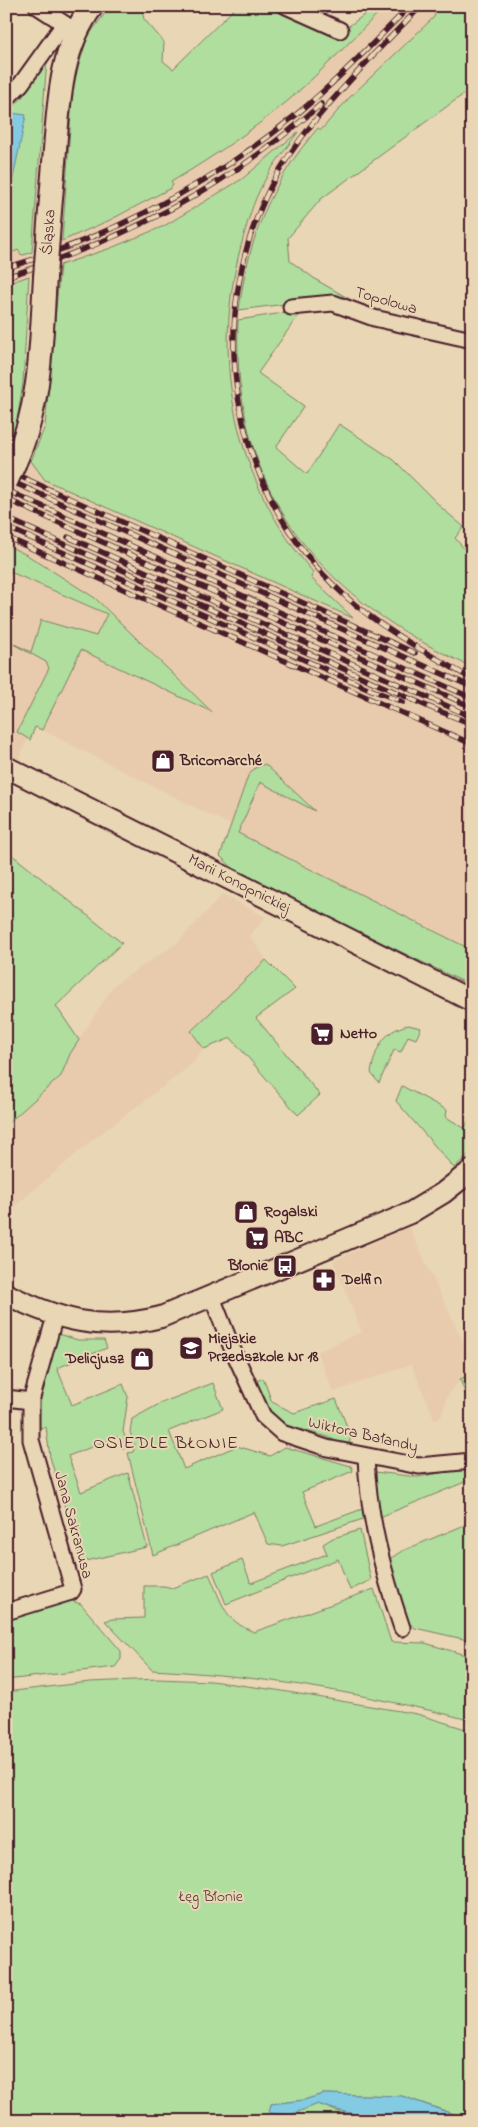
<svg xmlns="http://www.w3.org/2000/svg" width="478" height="2127" viewBox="0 0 478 2127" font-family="'Indie Flower',sans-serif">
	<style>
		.built { fill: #e8cbac }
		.green { fill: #afde9e; stroke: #7c7e64 }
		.water { fill: #82cbe2; stroke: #6c8699 }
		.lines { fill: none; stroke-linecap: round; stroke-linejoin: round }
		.street-casing { stroke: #4a1f2b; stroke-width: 19 }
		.secondary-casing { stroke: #4a1f2b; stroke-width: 24 }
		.primary-casing { stroke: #4a1f2b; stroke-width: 26 }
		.street { stroke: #e9d6b4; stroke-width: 15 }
		.secondary { stroke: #e9d6b4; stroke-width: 20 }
		.primary { stroke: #e9d6b4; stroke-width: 22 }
		.rail-casing { stroke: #4a1f2b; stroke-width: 5.5 }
		.rail { stroke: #e9d6b4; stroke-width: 4; stroke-dasharray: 11; stroke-linecap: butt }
		.primary-bridge-casing { stroke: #4a1f2b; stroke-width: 26; stroke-linecap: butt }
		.primary-bridge { stroke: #e9d6b4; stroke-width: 22 }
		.labels { text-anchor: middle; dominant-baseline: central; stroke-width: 4; stroke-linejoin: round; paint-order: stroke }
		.street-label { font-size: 16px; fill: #4a1f2b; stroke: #e9d6b4 }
		.poi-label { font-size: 16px; font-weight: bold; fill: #4a1f2b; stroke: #e9d6b4; text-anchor: start }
		.park-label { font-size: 16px; fill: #593c3c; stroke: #e9d6b4 }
		.neighbourhood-label { font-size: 18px; letter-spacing: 1px; fill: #4a1f2b; stroke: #e9d6b4 }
	</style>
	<rect width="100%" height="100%" fill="#e9d6b4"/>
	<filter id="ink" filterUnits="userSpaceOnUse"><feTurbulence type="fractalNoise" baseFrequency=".02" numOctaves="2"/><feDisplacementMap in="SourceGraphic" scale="10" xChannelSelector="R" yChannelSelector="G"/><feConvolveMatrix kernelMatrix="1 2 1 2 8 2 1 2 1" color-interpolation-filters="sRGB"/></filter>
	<g filter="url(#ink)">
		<path class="built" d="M385,6H437L434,17L349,98L321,131L318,128L269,199L258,225L245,271L240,296L237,339L245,414L249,433L271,491L296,534L320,564L357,599L400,630L472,667V950L238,833L260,782L313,809L265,764L248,776L230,825L42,730L81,649L211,711L95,598L27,555L6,545V449L31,461L45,480L351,617L311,578L313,572L287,538L266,503L242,445L230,393L227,361L228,322L231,289L238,255L248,221L264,182L297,134L242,179L226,190L164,226L111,248L6,284V254L19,250L25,255L78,235L131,210L170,188L173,185L171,182L239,139L289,99L316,75Z
			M6,570L107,614L97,636L42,620L73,648L18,759L6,753Z
			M223,894L265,917L250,936L266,960L191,1031L204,1049L190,1066L91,1141L6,1214V1125L61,1076L70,1054L114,985L177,943Z
			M409,1227L472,1361V1374L460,1379L447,1397L441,1417L435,1420L411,1364L333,1392L317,1352L362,1332L333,1261Z"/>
		<path class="green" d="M110,6H141L144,19L164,42L163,61L173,69L237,6H265L334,37L376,6H385C354,38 323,70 290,99C253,130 213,157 171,182L173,185L171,188L110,220L62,241L73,85L87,38Z
			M437,6H472V88L321,199L288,238L290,261L318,281L367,309L332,298L239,310C248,239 271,182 318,128L321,130L349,98L434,17Z
			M47,60L32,252L24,255L20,254L19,250L6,254V112L21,99Z
			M298,132C287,148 273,164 264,182C253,201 247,224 241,246C210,361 235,482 313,572L311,578L353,618L45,480L31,461L45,426L60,265L111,248L164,226L242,179Z
			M29,276L23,383L17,421L6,449V284Z
			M302,310L258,373L304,406L276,447L307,474L339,424L394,460L443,509L464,527L455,538L472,558V667C320,599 231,492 238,320Z
			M6,545L27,555L95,598L212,712L81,650L42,730L35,727L30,740L17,732L49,668L46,662L6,640L31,652L41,620L96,636L107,614L6,570Z
			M265,764L315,811L260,782L238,833L472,950V986L239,874L220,856L248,776L255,768Z
			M6,850L122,943L56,1006L79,1040L70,1054L61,1076L6,1125Z
			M266,960L295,989L256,1018L320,1095L298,1115L231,1038L204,1049L191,1031Z
			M408,1025L421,1028L416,1039L408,1036L401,1052L394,1050L379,1083L371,1073C375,1050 382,1031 408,1025Z
			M402,1086L447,1110L446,1117L464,1128L472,1116V1151L454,1168L396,1101Z
			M58,1334L78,1340H104L107,1348L57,1368L72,1405L123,1384L128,1397L123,1432L130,1447L123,1449L118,1437L68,1456L81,1492L128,1473L147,1547L81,1562L50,1457L46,1427L37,1428L38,1402Z
			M472,1374V1413L460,1379Z
			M263,1378L272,1402L294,1413L336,1399L350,1434V1442L345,1446L328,1437L284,1425L269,1412L253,1383Z
			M213,1383L223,1409L169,1431L184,1469L237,1446L270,1456L285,1447L351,1466L353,1471L302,1492L316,1526L365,1508L366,1518L282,1546L268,1544L254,1512L153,1555L128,1453L133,1452L135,1446L130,1432L132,1419L161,1403Z
			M472,1467V1479L380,1517L372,1489L375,1472L418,1477Z
			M472,1522V1641L415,1628L408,1622L388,1560L402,1551Z
			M360,1530L371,1580L350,1590L338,1559L226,1604L213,1572L242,1560L251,1583L327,1554L323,1544L333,1538Z
			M209,1574C222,1602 223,1620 254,1632L374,1589L391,1642L425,1643L472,1657V1721C444,1713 415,1707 386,1701C309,1684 231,1674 152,1670L105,1621L112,1619L144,1618V1586H164L172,1588Z
			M72,1601L81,1604L121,1651V1659L115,1667L6,1680V1620Z
			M157,1679L211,1681L276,1690L417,1714L472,1731V2120L402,2096L323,2094L304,2100L271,2104L269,2113L290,2115L318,2104L336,2111L392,2121H6V1692L90,1682Z"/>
		<path class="water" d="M11,113L26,115L12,183H6V118Z
			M323,2094L402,2096L472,2121C419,2121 368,2122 318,2104L290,2115L269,2113L271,2104L304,2100Z"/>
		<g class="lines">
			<g class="street-casing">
				<path id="street" d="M37,6L71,28
					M286,6L340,30
					M6,99L21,84L64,24
					M291,307L333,303L374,318L472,340
					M212,1297L232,1348L263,1416L282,1433L327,1448L419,1466L472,1461
					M6,1398L31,1401L55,1316
					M366,1457C368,1516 383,1572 402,1628
					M6,1612L71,1592L73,1589L31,1440V1401"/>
			</g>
			<g class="secondary-casing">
				<path id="secondary" d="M6,767L472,1001
					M6,1294C60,1321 101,1332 161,1317L410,1213L443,1193L472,1170"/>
			</g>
			<g class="primary-casing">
				<path id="primary" d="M48,237C50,208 53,178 55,149C59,99 61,48 92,6
					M15,462C42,404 41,339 45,277"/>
			</g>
			<use href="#street" class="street"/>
			<use href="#secondary" class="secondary"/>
			<use href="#primary" class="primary"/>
			<g class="rail-casing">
				<path id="rail" d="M376,52C339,93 299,133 273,182C202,318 229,490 343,594C381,629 427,653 472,679
					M372,56L421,6
					M6,268C112,236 211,184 297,114C337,81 373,43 410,6
					M6,277C127,238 225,189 321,104
					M6,470L415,653
					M6,479L472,687
					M6,490L472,698
					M6,499L472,707
					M6,518L429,707L472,724
					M6,527L372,690L403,702
					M6,537L472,744
					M68,537L472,717"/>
			</g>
			<use href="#rail" class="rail"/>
			<g class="primary-bridge-casing">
				<path id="primary-bridge" d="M45,277L48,237
					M6,482L15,462"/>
			</g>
			<use href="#primary-bridge" class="primary-bridge"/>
		</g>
	</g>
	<defs>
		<g id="shop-square" transform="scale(1.25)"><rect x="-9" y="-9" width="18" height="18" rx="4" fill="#4a1f2b" stroke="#e9d6b4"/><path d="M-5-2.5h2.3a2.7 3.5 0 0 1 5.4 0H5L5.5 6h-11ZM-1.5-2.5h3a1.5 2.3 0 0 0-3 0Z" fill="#fff"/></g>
		<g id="supermarket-square" transform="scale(1.25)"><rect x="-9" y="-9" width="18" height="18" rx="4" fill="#4a1f2b" stroke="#e9d6b4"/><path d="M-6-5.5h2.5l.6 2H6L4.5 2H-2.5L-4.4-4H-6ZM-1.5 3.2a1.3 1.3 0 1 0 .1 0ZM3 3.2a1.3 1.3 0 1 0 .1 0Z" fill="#fff"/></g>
		<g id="bus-square" transform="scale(1.25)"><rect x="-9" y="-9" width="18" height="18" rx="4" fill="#4a1f2b" stroke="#e9d6b4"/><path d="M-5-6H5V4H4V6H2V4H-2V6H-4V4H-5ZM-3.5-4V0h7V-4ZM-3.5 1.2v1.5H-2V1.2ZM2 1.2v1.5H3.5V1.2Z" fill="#fff"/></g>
		<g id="pharmacy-square" transform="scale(1.25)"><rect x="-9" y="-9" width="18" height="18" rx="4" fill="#4a1f2b" stroke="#e9d6b4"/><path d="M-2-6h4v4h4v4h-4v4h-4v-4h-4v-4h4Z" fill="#fff"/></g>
		<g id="school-square" transform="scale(1.25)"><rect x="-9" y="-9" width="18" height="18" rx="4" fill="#4a1f2b" stroke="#e9d6b4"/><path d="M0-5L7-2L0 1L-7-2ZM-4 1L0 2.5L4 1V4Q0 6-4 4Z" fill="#fff"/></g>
	</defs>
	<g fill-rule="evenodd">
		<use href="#shop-square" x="163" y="761"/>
		<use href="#supermarket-square" x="322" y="1034"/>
		<use href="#shop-square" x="246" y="1212"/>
		<use href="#supermarket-square" x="257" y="1238"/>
		<use href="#bus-square" x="285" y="1266"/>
		<use href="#pharmacy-square" x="324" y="1280"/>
		<use href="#school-square" x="191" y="1348"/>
		<use href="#shop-square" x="142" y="1359"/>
	</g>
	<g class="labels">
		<g class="street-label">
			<text transform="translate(49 232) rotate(-86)">Śląska</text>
			<text transform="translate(386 301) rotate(16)">Topolowa</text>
			<text transform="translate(239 884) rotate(27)">Marii Konopnickiej</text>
			<text transform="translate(363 1435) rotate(13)">Wiktora Bałandy</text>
			<text transform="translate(73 1525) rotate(75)">Jana Sakranusa</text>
		</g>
		<g class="poi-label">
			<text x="180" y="761">Bricomarché</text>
			<text x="340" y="1034">Netto</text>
			<text x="264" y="1212">Rogalski</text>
			<text x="274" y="1238">ABC</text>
			<text x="268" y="1266" text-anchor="end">Błonie</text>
			<text x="342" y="1280">Delfin</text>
			<text x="208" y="1339">Miejskie<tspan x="208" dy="18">Przedszkole Nr 18</tspan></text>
			<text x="124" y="1359" text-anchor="end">Delicjusz</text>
		</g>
		<g class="park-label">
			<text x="211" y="1897">Łęg Błonie</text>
		</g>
		<g class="neighbourhood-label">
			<text x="166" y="1444">OSIEDLE BŁONIE</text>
		</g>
	</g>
	<rect width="478" height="2127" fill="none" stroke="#e9d6b4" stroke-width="25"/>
	<rect x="12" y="12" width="453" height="2102" fill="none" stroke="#4a1f2b" stroke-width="2" filter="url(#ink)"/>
</svg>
